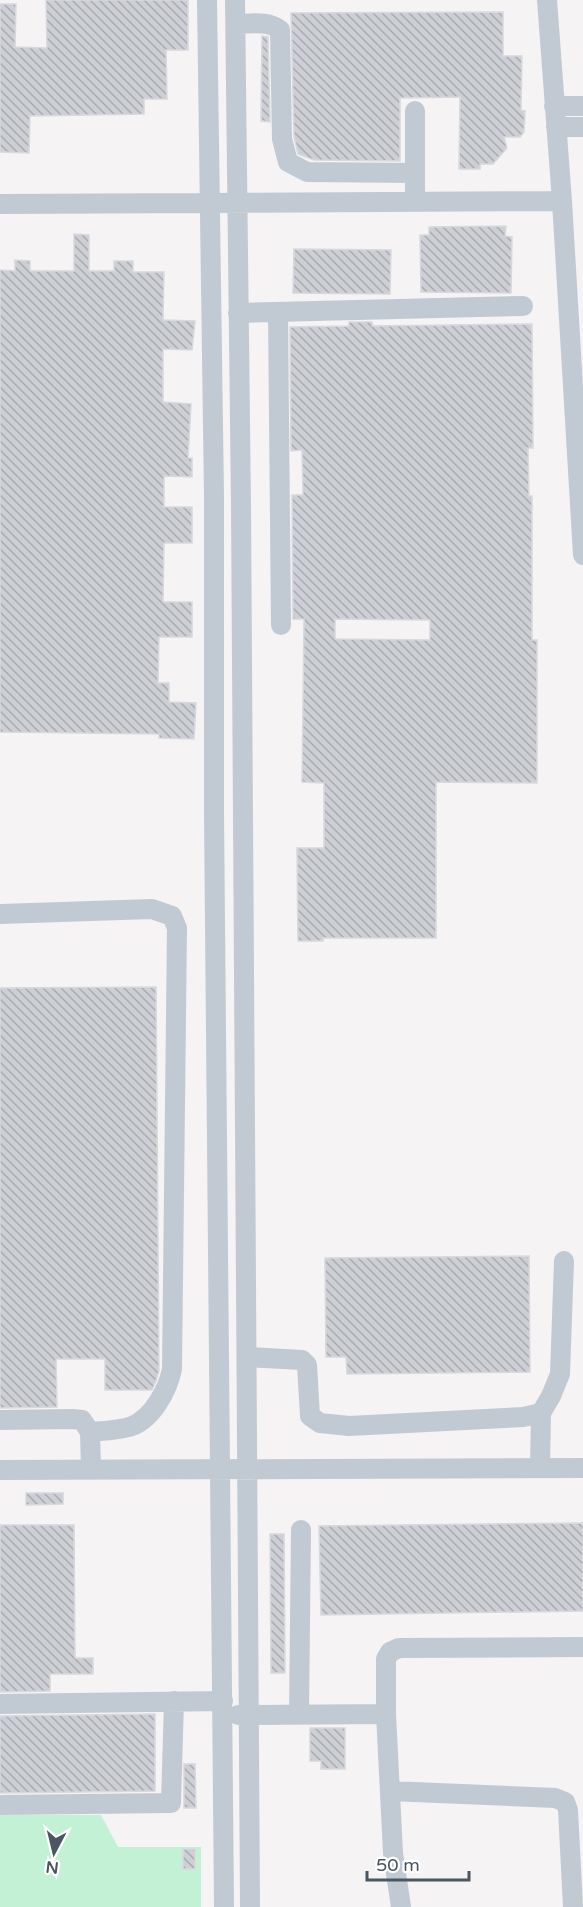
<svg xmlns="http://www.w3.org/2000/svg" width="583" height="1907" viewBox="0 0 583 1907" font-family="'Varela Round',sans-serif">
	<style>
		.grass { fill: #c3f1d5 }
		.building { fill: url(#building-back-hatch); stroke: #d7d9de; stroke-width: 1.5; fill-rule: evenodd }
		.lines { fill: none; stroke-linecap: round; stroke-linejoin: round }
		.minor { stroke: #c1cad2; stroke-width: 20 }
	</style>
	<defs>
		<pattern id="building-back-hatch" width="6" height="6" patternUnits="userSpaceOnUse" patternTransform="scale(1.5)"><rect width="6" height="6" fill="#cdcfd5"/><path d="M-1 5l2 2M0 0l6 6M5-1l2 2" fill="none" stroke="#a8abb0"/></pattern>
	</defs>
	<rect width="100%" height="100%" fill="#f5f3f3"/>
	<path class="grass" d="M0,1815H101L118,1847H201V1907H0Z"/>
	<path class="building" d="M46,0H188V50H166L167,99H144V114L30,116L29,153L0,152V4H16L15,47L47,48Z
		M503,12V56H522L521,110L525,111L524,132L520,137H504L507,148L493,164H480V169H459L460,97L400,98V161L314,160L298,154L294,137L291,13Z
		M262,36L268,37L270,122L261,121Z
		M506,226L505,236L512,237L511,293L421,292L420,235H429V227Z
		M74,234L89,235V271H114V261H133V272H164L163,320L195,321L192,350L163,349V402L191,404L188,458H192V477L164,476V507H192V543H164L163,602H192V637H159L158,683H169V702L196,703L194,739L159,738V734L0,732V270L15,271V260L30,261V271H74Z
		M294,249L391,250L390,294L293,293Z
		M349,322H372V326L532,324L533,448H528L529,496H532V640H537V783L436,782V938H323V941H298L297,848H324V783L302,782L304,619H293L292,495H303L302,450L291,451L290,327L349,326ZM335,619L430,620V640L335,639Z
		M156,987L159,1371L156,1381L152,1390H105V1359H56L57,1407L0,1408V988Z
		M529,1256L530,1372L347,1374L346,1357H326L325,1258Z
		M26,1493H63V1504L26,1505Z
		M583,1523V1611L321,1615L319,1526Z
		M0,1525H74L75,1658H93V1674H50V1691L0,1692Z
		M270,1534H284L285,1673H271Z
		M155,1714V1791L0,1793V1716Z
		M310,1728H345V1769H321V1761H310Z
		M184,1764H195L196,1808H184Z
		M183,1849H195V1869H183Z"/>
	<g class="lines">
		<path class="minor" d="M207,0L214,497V813L224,1907
			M235,0L241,506L250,1907
			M547,0L562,201L583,555
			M236,24C250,24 268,20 280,30L282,139L288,162L307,172L415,173
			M554,106H583
			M415,111V202
			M556,127H583
			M0,204L562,201
			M278,312L281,625
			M238,313L523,306
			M0,914L152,909L172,916L177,928L172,1369C168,1389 153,1418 132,1426C122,1430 102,1431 90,1432
			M247,1357L302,1360L307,1365L310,1416L320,1423L349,1426L523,1417L541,1413L551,1396L560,1374L564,1261
			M0,1420L72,1419L82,1420L90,1432L91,1469
			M540,1468L541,1413
			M0,1470L583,1468
			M0,1704L223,1701
			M299,1714L301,1530
			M386,1714L393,1853L401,1907
			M238,1715L386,1714V1659L390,1652L399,1648L583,1647
			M390,1791L555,1798L565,1802L568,1810L573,1907
			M0,1805L171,1803L174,1701"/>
	</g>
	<g transform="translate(54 1853) rotate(187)" stroke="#ffffff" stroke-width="4.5" paint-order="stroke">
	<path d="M0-4.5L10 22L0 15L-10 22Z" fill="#4a5661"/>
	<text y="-9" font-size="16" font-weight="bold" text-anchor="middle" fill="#4a5661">N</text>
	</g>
	<path d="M367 1871v9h102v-9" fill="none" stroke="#4a5661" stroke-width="3"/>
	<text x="376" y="1871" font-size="18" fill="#4a5661" stroke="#ffffff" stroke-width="4.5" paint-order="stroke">50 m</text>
</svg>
